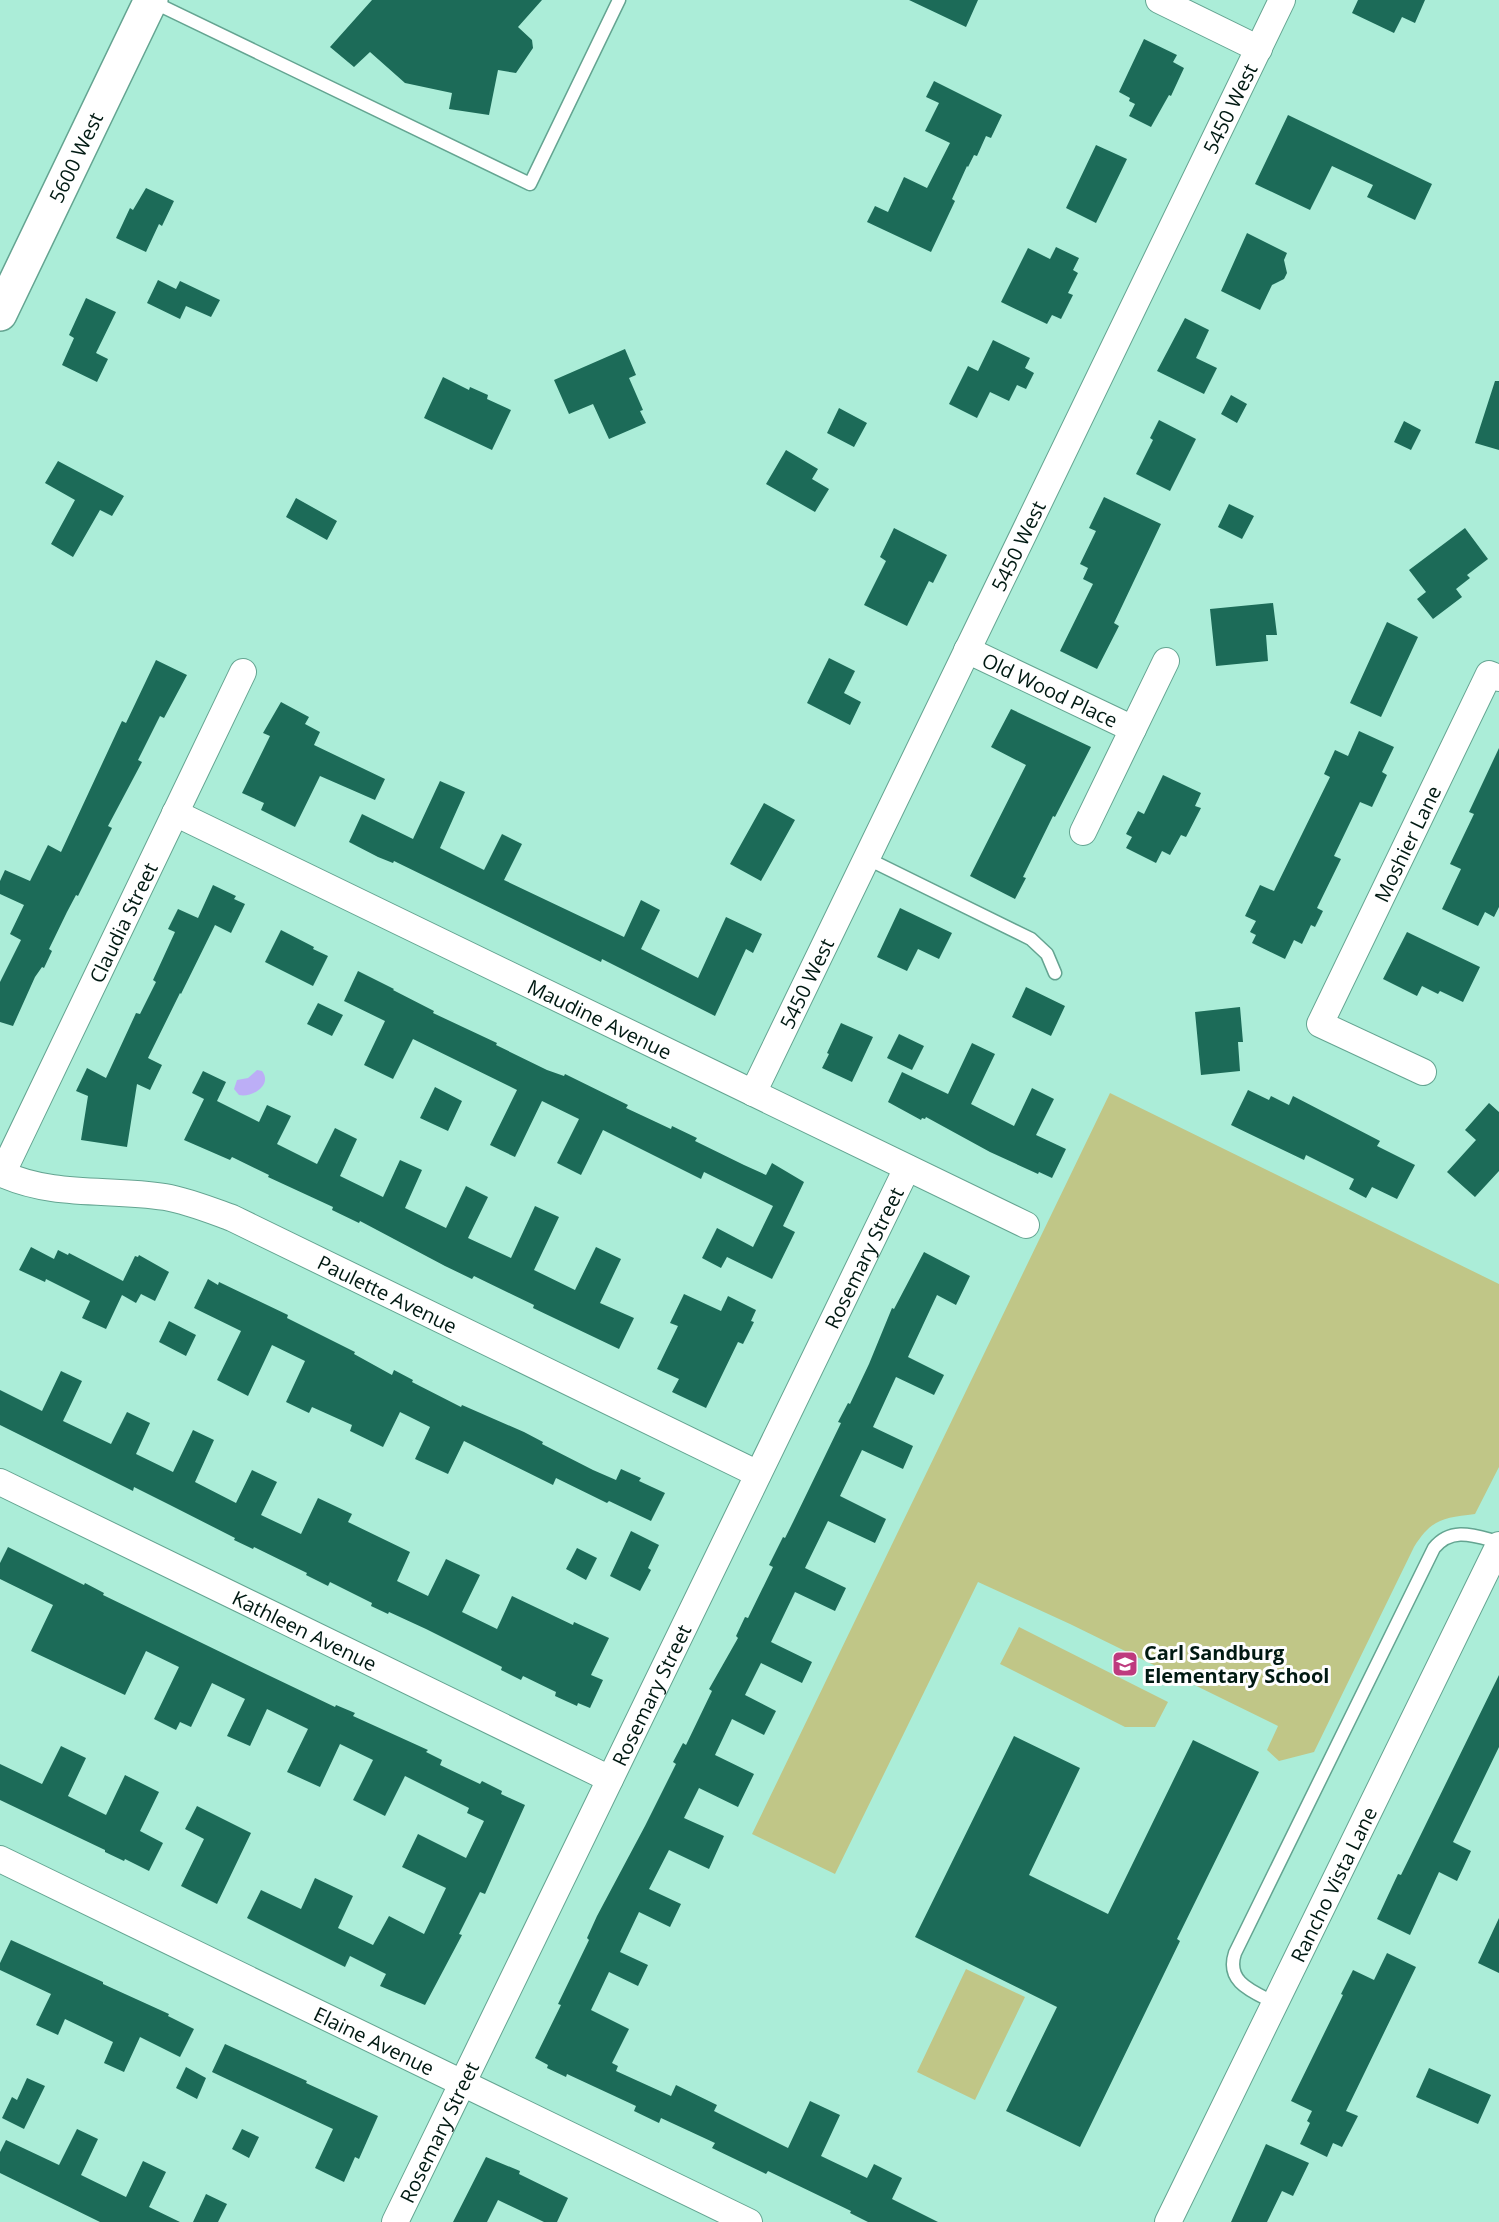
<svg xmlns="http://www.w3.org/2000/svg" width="1499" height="2222" viewBox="0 0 1499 2222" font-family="'Open Sans',sans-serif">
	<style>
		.green { fill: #c0c687 }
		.water { fill: #bcaef6 }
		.building { fill: #1c6b58 }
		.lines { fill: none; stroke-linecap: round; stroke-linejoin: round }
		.service-casing { stroke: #64a491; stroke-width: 15 }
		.minor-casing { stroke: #64a491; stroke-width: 28 }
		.secondary-casing { stroke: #64a491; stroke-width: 36 }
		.service { stroke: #fff; stroke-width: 12 }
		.minor { stroke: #fff; stroke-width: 26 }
		.secondary { stroke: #fff; stroke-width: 33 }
		.labels { text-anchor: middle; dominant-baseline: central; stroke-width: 6; stroke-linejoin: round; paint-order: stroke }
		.street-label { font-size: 20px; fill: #001912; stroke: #fefefe }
		.poi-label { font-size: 20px; font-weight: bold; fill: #001912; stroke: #fefefe; text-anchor: start }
	</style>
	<rect width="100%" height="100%" fill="#abedd8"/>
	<path class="green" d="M1110,1093L1499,1284V1467L1475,1514C1444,1518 1432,1518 1414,1547L1314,1752L1279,1761L1267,1750L1278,1726L1070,1624L978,1582L835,1874L752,1834Z
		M1019,1627L1168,1702L1155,1727H1125L1000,1664Z
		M966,1969L1025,1997L975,2100L917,2072Z"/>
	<path class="water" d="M257,1070L262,1071C273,1085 252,1098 239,1095L234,1089L237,1080L248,1078Z"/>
	<path class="building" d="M372,0H542L518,27L532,40L533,48L516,73L498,70L489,115L449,109L452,93L405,83L370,52L354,67L330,47Z
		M909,0H978L966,27Z
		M1358,0H1425L1415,23L1402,17L1394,33L1352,13Z
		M1144,39L1177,55L1173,62L1184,68L1171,96L1169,95L1151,127L1129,116L1135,104L1129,101L1130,98L1119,92Z
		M934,81L1002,115L991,138L986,136L977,156L974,155L968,167L967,166L952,199L955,201L931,252L867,222L875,206L888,212L904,177L927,188L950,143L925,131L939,103L926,97Z
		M1288,115L1432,184L1415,220L1367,197L1373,185L1332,166L1310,210L1255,184Z
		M1096,145L1127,159L1096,223L1066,208Z
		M146,188L174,201L162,226L159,224L146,252L116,238L130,208L133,210Z
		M1247,233L1287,253L1284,260L1287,273L1284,279L1272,285L1260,310L1221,291Z
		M1056,247L1079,258L1073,270L1078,273L1068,293L1073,295L1061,319L1052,315L1047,324L1001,302L1028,248L1050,259Z
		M158,280L176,289L180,281L220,300L211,317L186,306L180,319L147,303Z
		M86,298L116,312L96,353L108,359L97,382L62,365L74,338L69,335Z
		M1185,318L1209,330L1196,358L1217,368L1204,394L1157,371Z
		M993,340L1030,358L1025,368L1034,373L1026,389L1017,385L1009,401L990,392L977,418L949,404L968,366L978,371Z
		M625,349L636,375L629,378L643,410L640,411L646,423L609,439L593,404L569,414L554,380Z
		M443,377L469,390L470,387L488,395L487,399L511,410L492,450L424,418Z
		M1495,381H1499V450L1475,443Z
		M1231,395L1247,404L1237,423L1221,414Z
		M839,408L867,423L854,447L827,433Z
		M1159,420L1196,439L1170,491L1136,474L1153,440L1150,438Z
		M1404,421L1421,430L1411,450L1394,442Z
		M786,450L818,469L812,479L829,489L815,512L766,484Z
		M58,461L124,496L112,516L100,510L73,557L51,544L75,500L45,483Z
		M1104,497L1161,524L1114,623L1119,626L1097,669L1060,651L1093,584L1083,579L1088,568L1080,564L1096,531L1089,528Z
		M296,498L337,521L327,540L286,517Z
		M1229,504L1254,516L1242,539L1218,527Z
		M894,528L947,555L933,583L929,581L907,626L864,605L886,561L880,557Z
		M1465,528L1488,559L1467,575L1470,578L1456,589L1462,597L1433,619L1417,599L1426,592L1409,570Z
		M1273,603L1277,635H1266L1268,661L1216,666L1210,609Z
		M1387,622L1418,637L1381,717L1350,703Z
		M829,658L855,671L844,693L861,702L850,725L807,703Z
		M156,660L187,675L164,718L160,716L138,760L142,762L108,826L112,828L78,896L76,895L67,912L49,949L52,951L44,968L42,967L35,977L13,1026L0,1022V982L21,940L10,934L24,905L0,894V881L5,870L30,881L48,845L61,852L122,721L126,723Z
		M281,702L309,717L305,724L320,732L314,745L385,779L375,800L320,776L295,827L261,810L264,803L242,793L270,736L263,733Z
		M1011,709L1091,747L1055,817L1053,816L1023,877L1026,878L1015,899L970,876L1026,765L991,747Z
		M1359,731L1394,747L1382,772L1387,775L1372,807L1360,802L1334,856L1341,859L1317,908L1323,911L1315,927L1311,925L1302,944L1294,940L1285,959L1252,943L1256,935L1250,932L1256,921L1245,916L1260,885L1274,891L1330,777L1324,774L1335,750L1348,756Z
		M1499,748V907L1494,917L1485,912L1478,926L1442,909L1461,869L1450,864L1474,814L1469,812Z
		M1163,775L1201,793L1195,806L1201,808L1186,837L1181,835L1170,855L1162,851L1156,863L1126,848L1132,837L1126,834L1138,811L1144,814Z
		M440,781L465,792L440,848L484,870L502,834L522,844L504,880L624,937L641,900L660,910L641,949L698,978L726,917L762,934L753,953L746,949L715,1016L602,959L601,962L394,861L393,863L378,857L349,842L362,814L413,839Z
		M764,803L795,820L761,881L730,864Z
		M213,885L236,896L234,899L245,904L231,933L215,925L181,994L180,993L148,1058L162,1065L150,1090L137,1084L127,1147L81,1140L88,1096L76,1091L87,1068L106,1078L136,1013L140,1014L156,982L153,980L175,932L168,929L178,909L198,918Z
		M900,908L952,933L939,959L918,949L907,971L877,957Z
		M281,930L314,947L313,949L328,956L313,986L265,962Z
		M1407,932L1480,967L1463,1002L1440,991L1438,994L1422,986L1417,996L1383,979Z
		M358,971L394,989L393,990L434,1011L433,1013L497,1043L496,1045L547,1070L564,1076L565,1074L628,1105L626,1108L671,1129L672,1126L697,1138L695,1141L744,1165L766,1175L772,1163L804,1182L783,1226L795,1232L772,1279L727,1257L721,1268L702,1258L717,1228L753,1247L773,1206L704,1172L701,1179L603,1130L581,1175L557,1163L579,1119L542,1101L515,1157L490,1145L517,1090L413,1039L393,1079L364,1065L385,1021L344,1001Z
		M1026,987L1065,1006L1051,1036L1012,1017Z
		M318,1003L343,1015L332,1036L307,1024Z
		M1240,1007L1243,1042H1238L1240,1071L1201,1075L1195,1012Z
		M841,1023L873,1037L852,1082L822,1068L829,1054L827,1053Z
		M899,1034L924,1046L912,1070L887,1058Z
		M972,1043L995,1054L971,1104L1014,1126L1032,1088L1054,1099L1036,1135L1066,1149L1052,1178L1039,1172L1038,1174L990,1152L926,1117L925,1119L922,1118L921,1120L888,1102L902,1072L948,1094Z
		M203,1071L226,1082L217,1101L259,1122L267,1105L291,1116L277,1144L317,1164L335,1128L357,1139L340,1176L383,1197L400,1160L422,1170L405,1208L446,1228L466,1186L488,1197L468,1238L511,1258L535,1206L559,1217L534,1270L575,1290L596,1247L621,1259L600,1303L634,1318L619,1349L533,1308L534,1305L474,1276L472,1279L445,1266L360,1221L359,1223L332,1210L333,1207L268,1177L269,1175L232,1157L230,1160L184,1140L204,1099L192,1093Z
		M435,1087L462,1101L448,1131L420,1118Z
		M1248,1090L1269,1100L1271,1096L1289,1105L1293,1096L1380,1141L1377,1146L1415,1165L1397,1199L1372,1187L1366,1198L1349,1189L1354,1179L1306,1155L1304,1160L1231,1125Z
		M1489,1103L1499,1112V1171L1475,1197L1447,1172L1476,1140L1465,1130Z
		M31,1247L54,1259L58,1250L68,1255L69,1253L123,1281L135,1256L138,1257L139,1255L169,1272L155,1301L141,1294L136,1303L122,1295L106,1329L82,1318L90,1301L46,1279L45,1282L19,1270Z
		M924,1252L970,1276L956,1305L937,1295L908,1357L944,1375L934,1395L896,1377L873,1427L913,1446L903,1469L862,1450L840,1496L886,1519L875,1543L828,1521L805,1568L846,1588L835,1611L795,1592L771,1642L812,1662L802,1683L761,1663L745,1695L776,1711L764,1735L732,1719L715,1755L754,1774L738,1807L699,1788L684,1818L724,1836L709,1869L669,1850L649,1889L681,1904L670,1927L639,1912L620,1952L648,1965L638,1986L609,1972L591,2010L629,2029L612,2063L618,2066L616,2071L671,2096L676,2085L717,2105L714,2111L788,2148L810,2101L840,2115L821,2156L867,2178L874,2164L902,2178L892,2199L938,2222H868L850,2213L851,2211L768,2171L766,2174L712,2148L715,2143L661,2118L659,2123L634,2111L636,2106L567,2074L566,2077L547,2068L548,2065L535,2058L561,2005L558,2004L589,1940L587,1938L597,1916L645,1826L676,1764L673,1762L683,1743L686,1745L712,1691L709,1689L738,1638L736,1636L745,1617L748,1618L773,1567L769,1565L783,1537L785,1538L793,1522L841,1423L838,1422L848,1403L850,1404L869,1364L892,1308L894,1309Z
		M208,1279L218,1285L219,1282L288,1315L287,1318L355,1352L354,1354L392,1375L394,1370L413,1380L412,1382L461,1407L462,1405L524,1432L543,1442L542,1444L593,1470L616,1480L621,1469L641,1478L639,1481L665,1493L651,1521L609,1501L607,1503L556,1478L553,1485L464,1441L448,1474L415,1459L430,1427L400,1412L383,1447L350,1431L352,1425L312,1407L309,1413L286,1402L305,1361L272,1345L248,1396L217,1380L241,1331L194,1308Z
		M684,1294L721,1311L728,1296L756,1310L751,1321L754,1322L743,1344L738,1342L706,1408L672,1392L679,1379L657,1369L678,1326L670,1323Z
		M169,1321L196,1335L186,1356L159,1342Z
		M61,1371L82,1381L63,1421L111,1444L127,1412L150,1423L136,1454L173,1472L193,1430L214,1440L195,1482L236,1503L252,1470L277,1482L261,1515L301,1534L318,1498L352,1514L348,1522L410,1552L397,1581L428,1596L446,1559L480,1575L462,1612L497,1629L512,1596L573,1625L574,1622L609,1638L591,1675L603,1680L590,1708L578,1703L577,1706L555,1696L556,1692L523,1676L521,1680L501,1670L502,1667L426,1629L389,1612L388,1614L371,1606L372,1603L330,1582L328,1586L306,1575L307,1573L254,1547L253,1549L234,1540L235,1538L170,1505L134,1487L133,1491L0,1425V1390L42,1411Z
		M631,1531L659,1545L648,1568L651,1570L640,1591L610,1576Z
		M8,1547L84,1585L85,1583L104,1593L103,1595L268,1675L335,1707L336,1705L355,1713L353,1716L428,1750L426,1752L442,1760L440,1765L480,1784L482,1781L502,1791L501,1794L525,1805L485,1894L480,1892L459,1934L462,1935L425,2005L380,1986L386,1974L350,1956L345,1967L247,1918L261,1890L301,1909L315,1878L353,1896L338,1928L373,1945L389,1916L424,1934L446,1888L402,1867L418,1834L466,1858L484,1821L467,1813L469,1808L405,1776L385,1816L353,1800L373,1760L340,1744L320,1787L287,1772L308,1729L267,1709L250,1746L227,1736L245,1699L212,1683L191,1727L180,1722L176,1730L154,1719L179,1667L146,1651L125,1695L31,1651L53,1605L0,1579V1563Z
		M577,1548L597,1558L586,1580L566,1569Z
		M1499,1675V1747L1453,1842L1471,1851L1457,1881L1439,1872L1410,1935L1377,1919L1398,1874L1401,1875Z
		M1014,1736L1080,1768L1029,1875L1108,1914L1193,1740L1259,1772L1177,1939L1180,1941L1080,2147L1006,2111L1057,2007L915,1937Z
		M61,1746L86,1758L68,1796L106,1815L125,1775L159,1792L140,1831L163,1843L149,1871L125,1859L124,1861L105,1852V1850L0,1800V1764L42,1784Z
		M197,1806L251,1833L217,1904L181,1886L204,1839L185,1829Z
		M1499,1918V1973L1478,1963Z
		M11,1940L103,1982V1984L169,2014L168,2016L194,2029L180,2057L140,2037L124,2072L104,2063L113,2042L65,2019L58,2035L36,2025L51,1994L0,1970V1963Z
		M1387,1953L1416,1967L1346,2111L1358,2116L1342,2147L1333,2143L1327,2157L1300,2144L1310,2123L1307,2121L1312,2111L1291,2101L1343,1995L1341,1994L1353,1970L1374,1980Z
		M225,2044L307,2081L306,2083L378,2116L359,2159L355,2157L344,2182L315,2168L333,2129L212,2072Z
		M186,2067L206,2078L197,2099L176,2088Z
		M1429,2068L1491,2095L1478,2124L1416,2097Z
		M27,2078L45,2086L24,2129L2,2118L12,2097L17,2100Z
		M77,2129L98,2139L81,2175L126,2197L143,2161L166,2172L149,2207L180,2222H100L0,2173V2152L6,2140L59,2165Z
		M242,2129L259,2137L249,2158L232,2149Z
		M1266,2144L1309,2163L1293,2196L1282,2191L1267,2222H1231Z
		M486,2157L520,2171L519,2174L568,2198L557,2222H544L498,2200L487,2222H453Z
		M206,2194L227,2204L218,2222H193Z"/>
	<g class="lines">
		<g class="service-casing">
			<path id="service" d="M151,1L530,184L619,0
				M866,858L1031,939L1047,954L1055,973
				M1275,2003C1254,1992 1225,1983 1235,1953L1434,1548C1452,1526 1475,1536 1499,1542"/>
		</g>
		<g class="minor-casing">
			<g id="minor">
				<path d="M1159,0L1259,49"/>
				<path id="s1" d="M967,650L1133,729"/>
				<path id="s2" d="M175,813L1026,1225"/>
				<path d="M1083,832L1166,661"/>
				<path id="s3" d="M1423,1072L1320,1024L1489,674L1499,678"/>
				<path id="s4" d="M753,1093L1282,0"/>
				<path id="s5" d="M0,1173C54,1198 108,1188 165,1197C188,1201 210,1210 232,1218L758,1474"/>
				<path id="s6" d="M2,1174L243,672"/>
				<path id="s7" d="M0,1482L610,1779"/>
				<path id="s8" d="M0,1859L749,2222"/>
				<path id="s9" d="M395,2222L907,1168"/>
				<path id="s10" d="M1168,2222L1499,1545"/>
			</g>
		</g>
		<g class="secondary-casing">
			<g id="secondary">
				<path id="s11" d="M0,314L151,0"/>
			</g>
		</g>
		<use href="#service" class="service"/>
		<use href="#minor" class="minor"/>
		<use href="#secondary" class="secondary"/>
	</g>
	<defs>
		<g id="school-square" transform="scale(1.35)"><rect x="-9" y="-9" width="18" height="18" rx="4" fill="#be3a7e" stroke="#fefefe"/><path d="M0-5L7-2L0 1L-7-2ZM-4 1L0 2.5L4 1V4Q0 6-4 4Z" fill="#fff"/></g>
	</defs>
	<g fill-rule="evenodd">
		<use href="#school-square" x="1125" y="1664"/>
	</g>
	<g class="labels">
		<g class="street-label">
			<text stroke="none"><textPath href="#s4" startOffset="1094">5450 West</textPath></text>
			<text stroke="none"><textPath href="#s11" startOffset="174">5600 West</textPath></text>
			<text stroke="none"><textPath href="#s4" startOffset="608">5450 West</textPath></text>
			<text stroke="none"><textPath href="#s1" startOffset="92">Old Wood Place</textPath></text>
			<text stroke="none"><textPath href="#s3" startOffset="314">Moshier Lane</textPath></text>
			<text stroke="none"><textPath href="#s6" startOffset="279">Claudia Street</textPath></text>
			<text stroke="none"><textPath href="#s4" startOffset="122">5450 West</textPath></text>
			<text stroke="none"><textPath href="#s2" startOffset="472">Maudine Avenue</textPath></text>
			<text stroke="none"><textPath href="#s9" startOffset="1072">Rosemary Street</textPath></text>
			<text stroke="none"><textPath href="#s5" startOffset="411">Paulette Avenue</textPath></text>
			<text stroke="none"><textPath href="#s7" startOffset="339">Kathleen Avenue</textPath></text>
			<text stroke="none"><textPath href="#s9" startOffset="586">Rosemary Street</textPath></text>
			<text stroke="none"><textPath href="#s10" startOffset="376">Rancho Vista Lane</textPath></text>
			<text stroke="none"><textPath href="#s8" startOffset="416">Elaine Avenue</textPath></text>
			<text stroke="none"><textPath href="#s9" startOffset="100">Rosemary Street</textPath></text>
		</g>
		<g class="poi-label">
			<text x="1144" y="1652">Carl Sandburg<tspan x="1144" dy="23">Elementary School</tspan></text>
		</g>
	</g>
</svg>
